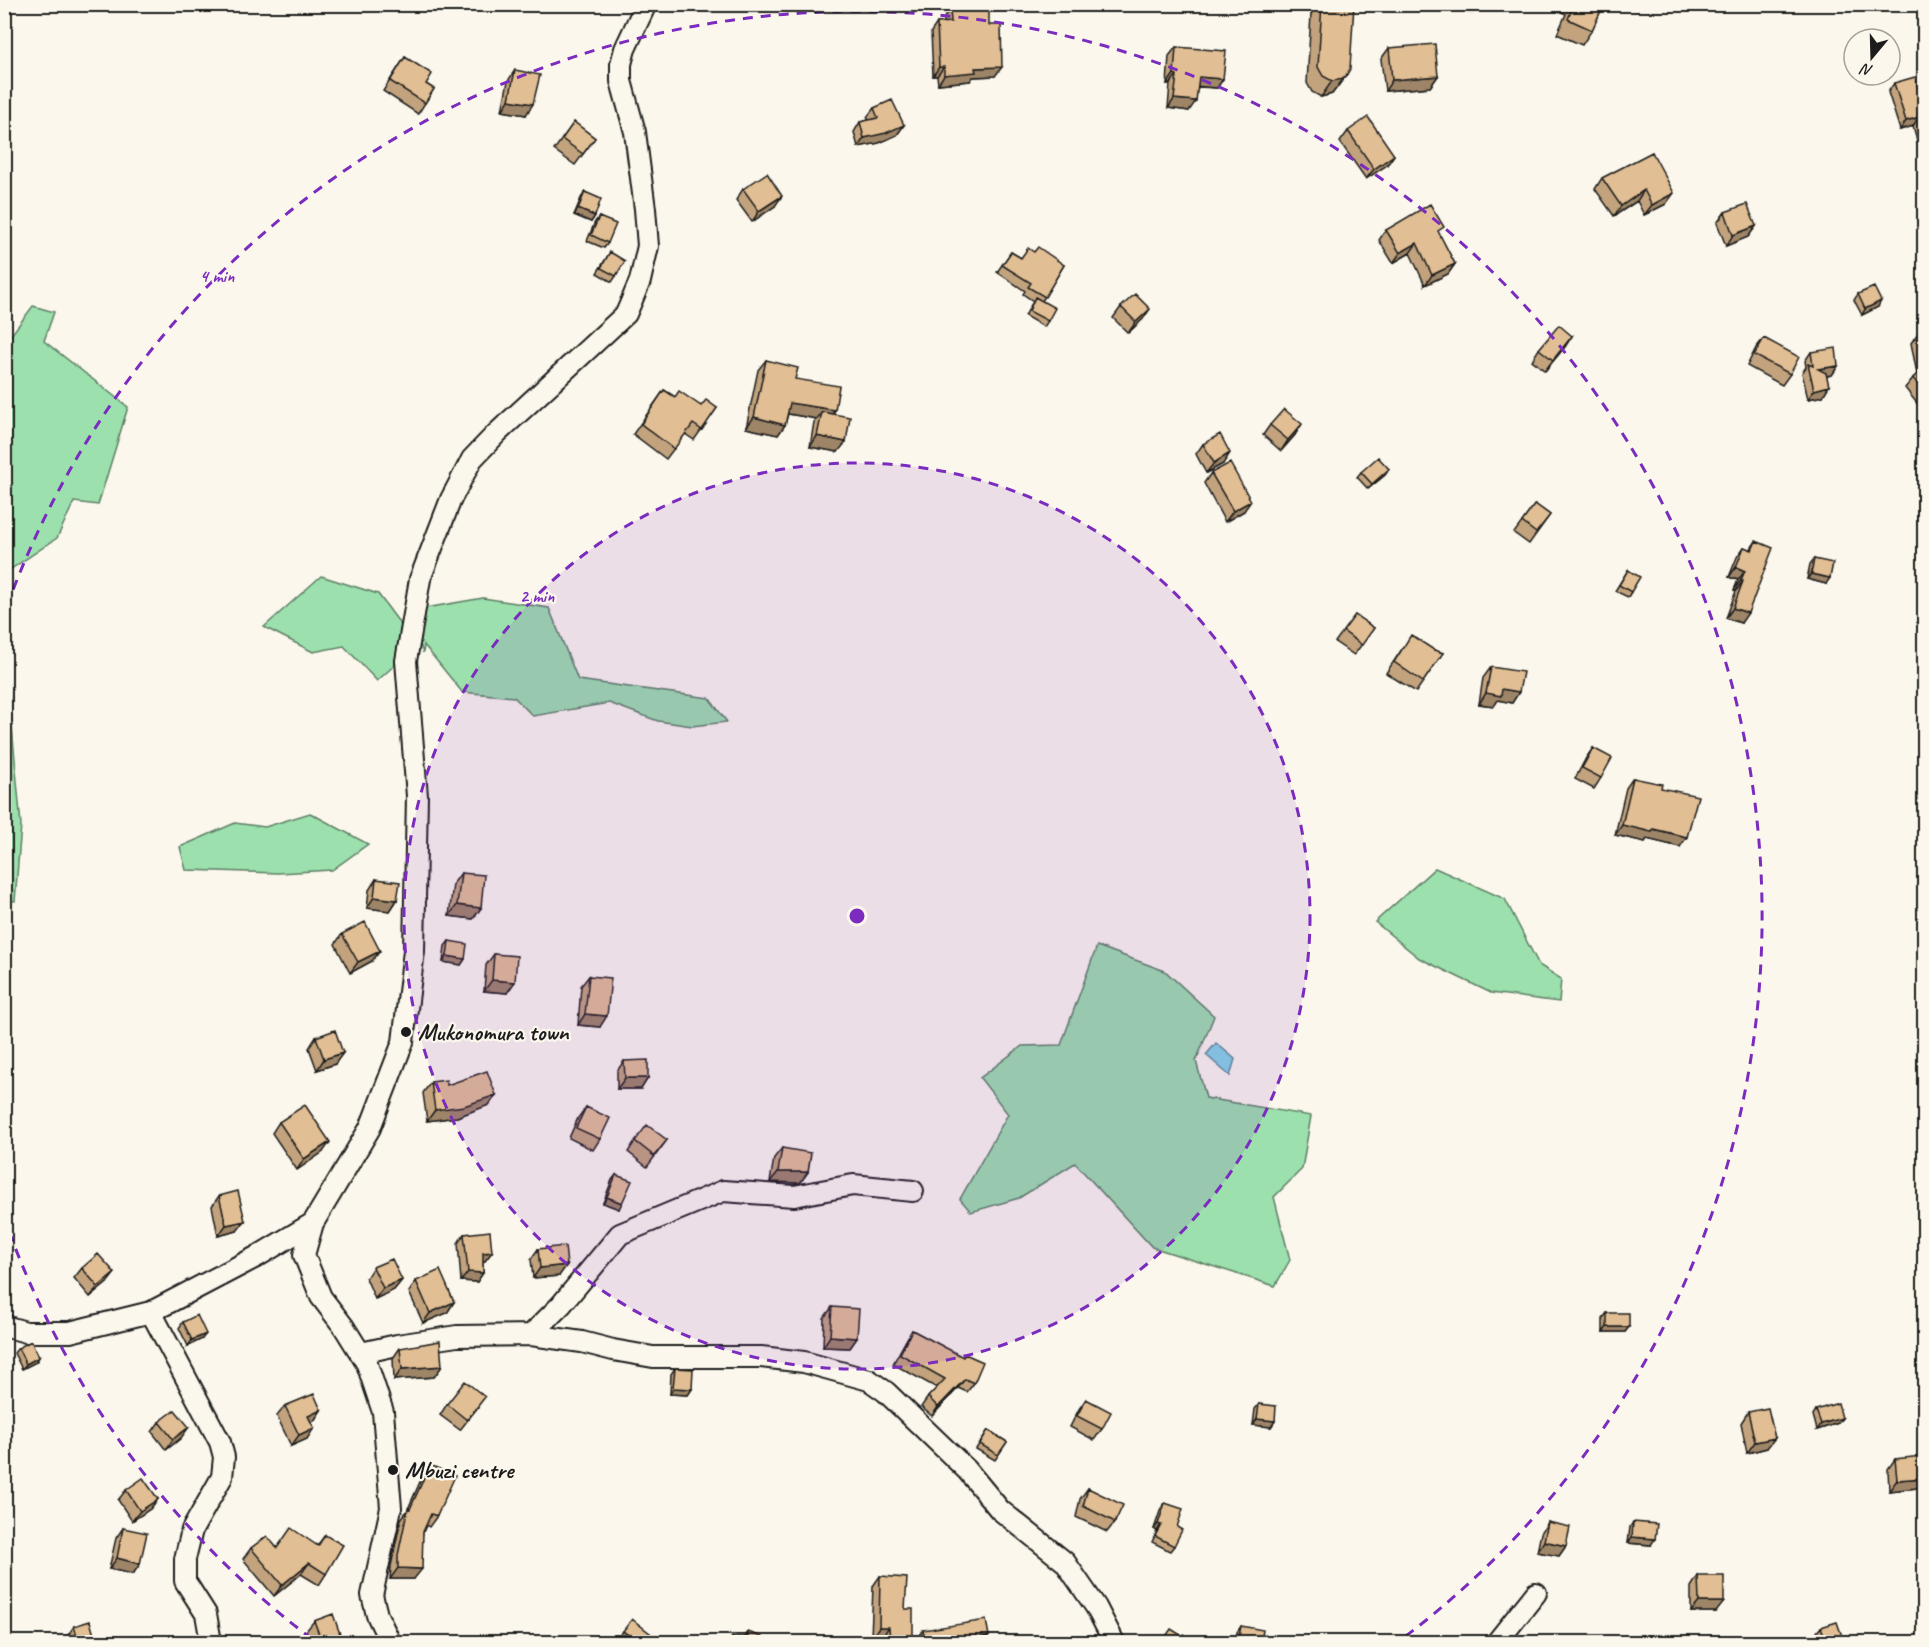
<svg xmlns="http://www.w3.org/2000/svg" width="1929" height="1647" viewBox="0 0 1929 1647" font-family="Caveat,sans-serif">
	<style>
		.built { fill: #f3e6d1 }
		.green { fill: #9ce0ad; stroke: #5c7e64; stroke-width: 1.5 }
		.water { fill: #86d3e5; stroke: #5c8a95; stroke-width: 1.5 }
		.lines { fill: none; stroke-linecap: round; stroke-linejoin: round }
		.minor-casing { stroke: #1c1c1c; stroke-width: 24 }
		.minor { stroke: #fbf7ec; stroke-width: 20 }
		.wall { fill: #c2a37e; stroke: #1c1c1c; stroke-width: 1.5 }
		.shaded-wall { fill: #9e8567; stroke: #1c1c1c; stroke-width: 1.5 }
		.building { fill: #e1be93; stroke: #1c1c1c; stroke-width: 1.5 }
		.ring { fill: none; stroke: #7b2cbf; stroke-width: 3; stroke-dasharray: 10 8 }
		.poi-dot { fill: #1c1c1c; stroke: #fbf7ec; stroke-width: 2 }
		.labels { text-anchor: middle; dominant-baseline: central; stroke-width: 4.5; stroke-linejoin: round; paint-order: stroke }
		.poi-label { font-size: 24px; font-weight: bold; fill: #1c1c1c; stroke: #fbf7ec; text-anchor: start }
		.centre { fill: #7b2cbf; stroke: #fbf7ec; stroke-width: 3 }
		.ring-label { font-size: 18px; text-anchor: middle; font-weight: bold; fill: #7b2cbf; stroke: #fbf7ec; stroke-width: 4.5; stroke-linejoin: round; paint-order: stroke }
	</style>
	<rect width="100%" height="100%" fill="#fbf7ec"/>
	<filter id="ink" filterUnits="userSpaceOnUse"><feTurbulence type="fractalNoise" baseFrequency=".0167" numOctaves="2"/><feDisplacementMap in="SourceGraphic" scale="12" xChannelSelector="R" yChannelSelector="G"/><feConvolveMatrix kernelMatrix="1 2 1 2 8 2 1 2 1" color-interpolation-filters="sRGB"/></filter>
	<g filter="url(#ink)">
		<path class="built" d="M1450,5H1478L1472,16Z"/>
		<path class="green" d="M33,306L54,312L44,341L128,407L98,505L74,502L57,538L5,573V343Z
			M321,576L378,594L401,625L396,664L377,681L344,646L313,652L264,627Z
			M483,598L549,608L578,680L709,698L727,722L692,726L658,721L609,703L533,716L514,697L462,692L424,645L423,653L416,634L420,609Z
			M4,682L8,683L21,825L15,901L4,900Z
			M310,813L368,844L332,870L278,873L186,870L180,847L235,823L265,827Z
			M1435,868L1505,899L1539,965L1561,979L1559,1002L1491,993L1419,958L1375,922Z
			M1097,946L1165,971L1214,1016L1196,1061L1206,1098L1311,1116L1302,1169L1274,1197L1290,1260L1275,1286L1152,1247L1075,1163L1019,1198L971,1212L960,1199L1008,1114L980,1078L1022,1046L1061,1045Z"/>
		<path class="water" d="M1216,1043L1235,1059L1230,1076L1206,1055Z"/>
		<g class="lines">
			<g class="minor-casing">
				<path id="minor" d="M151,1312L220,1442L224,1457L222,1477L192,1530L185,1559V1581L206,1614L211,1642
					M4,1324L8,1327L26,1332H70L151,1312L258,1256L313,1223
					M531,1335L561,1305L620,1234L723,1191L794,1196L853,1185L913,1191
					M361,1353L397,1345L457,1336L531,1335L582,1342L613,1350L653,1357H761L804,1362L869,1380L886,1392L967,1470L1000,1510L1065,1562L1096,1607L1114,1642
					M390,1642L377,1615L372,1595L391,1508L383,1412L367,1364L344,1327L321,1297L304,1255L313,1223L370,1128L403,1042L414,951L417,796L406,661L420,579L451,499L472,459L497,433L626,314L640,281L648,246L645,209L635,132L621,81V64L625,49L646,4
					M1497,1642L1536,1593"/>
			</g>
			<use href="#minor" class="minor"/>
		</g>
		<path class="wall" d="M1317,4H1354L1347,74L1332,94L1321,97L1312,92L1307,83L1311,14Z
			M1545,4H1604L1592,30L1582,45L1557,34L1566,14Z
			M950,9L989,25L995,76L973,77L970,81L938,84L937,76H933L931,32L937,23H944V18Z
			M1176,47L1223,79L1217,88L1198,87L1189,111L1168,108L1170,84H1167L1169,56Z
			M1389,48L1438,76L1430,87L1385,91L1381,59Z
			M405,57L426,84L434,89L418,114L383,91Z
			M515,70L526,115L502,111L508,81Z
			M1894,83L1924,109V149L1920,150L1913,126L1900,130L1888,92Z
			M874,108L904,125L897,135L879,143L858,147L854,132L860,122L869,120L867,117Z
			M574,122L595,138L575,165L554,150Z
			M1348,131L1394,155L1387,165L1366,179L1340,142Z
			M1652,152L1666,204L1644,215L1637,201L1614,216L1595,189L1602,178Z
			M743,189L775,206L752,222L736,200Z
			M585,192L595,216L591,222L574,215L581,198Z
			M1725,212L1756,226L1748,237L1726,246L1717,223Z
			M599,217L608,243L604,248L587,241L595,222Z
			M1386,230L1439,234L1455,264L1448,274L1425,285L1410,253L1393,263L1379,240Z
			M610,252L616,276L612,282L597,273Z
			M1011,252L1021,258L1034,252L1064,265L1042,301L1048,321L1044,327L1025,316L1033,301L1023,294L1025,291L997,272Z
			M1858,294L1878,307L1862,315L1854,300Z
			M1121,307L1143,319L1128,333L1113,318Z
			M1924,331V402L1919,406L1905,388L1913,378L1917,374L1911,343L1919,332Z
			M1572,336L1545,371L1532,360L1539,349Z
			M1764,338L1790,374L1782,385L1747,366L1756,348Z
			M1811,352L1838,366L1832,375L1827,376L1823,396L1808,399L1802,373L1806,367L1805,361Z
			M766,360L795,379L835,410L833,414L838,452L810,447L814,422L817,419L788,414L785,425L778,435L746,428L758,370Z
			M664,390L675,397L701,406L717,408L694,440L685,434L666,459L633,434Z
			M1270,425L1295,435L1281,451L1263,435Z
			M1203,444L1223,464L1206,473L1196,454Z
			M1389,469L1385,475L1368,489L1357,477L1361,472Z
			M1211,473L1244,511L1225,522L1204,483Z
			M1535,504L1550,515L1529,544L1514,533Z
			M1756,541L1741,623L1726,618L1736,591L1734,590L1738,580L1729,577L1737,557L1744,547L1750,550Z
			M1814,559L1826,584L1807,579L1810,564Z
			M1628,570L1631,592L1628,597L1615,591Z
			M1355,615L1374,628L1354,655L1335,642Z
			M1404,646L1434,650L1443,653L1416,692L1386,673Z
			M1491,667L1519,692L1512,703L1498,700L1494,706L1479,704L1483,678Z
			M1593,748L1601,778L1594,789L1575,779L1586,758Z
			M1633,778L1661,788L1680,847L1647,839L1645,842L1615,835L1626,788Z
			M461,873L481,908L473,919L449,916L453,884Z
			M376,879L397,900L390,911L367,908L369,890Z
			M342,934L372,961L350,973L335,944Z
			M449,941L465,959L461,965L443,962L445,946Z
			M494,954L507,993L484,991L486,965Z
			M589,976L600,1027L578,1025L581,986Z
			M316,1037L335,1064L317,1070L309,1048Z
			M624,1061L648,1078L641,1089H617V1071Z
			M431,1082L447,1085L496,1095L489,1105L457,1117L427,1121L423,1093Z
			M586,1107L600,1139L593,1150L569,1138L578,1118Z
			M279,1122L323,1152L297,1170L272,1133Z
			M667,1140L647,1167L628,1152L635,1141Z
			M782,1148L808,1172L800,1183L770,1182L774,1158Z
			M616,1175L619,1209L603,1203L612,1180Z
			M219,1196L237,1231L218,1236L212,1206Z
			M464,1234L492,1252L485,1261L483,1262V1273L477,1282L461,1281L458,1243Z
			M538,1249L559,1276L533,1278L531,1259Z
			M373,1267L402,1280L394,1290L375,1299L366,1278Z
			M82,1268L107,1283L90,1297L74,1278Z
			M416,1281L454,1302L447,1313L423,1323L409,1292Z
			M832,1307L857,1338L850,1348L823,1347L824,1318Z
			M1607,1313L1629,1327L1625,1332H1603V1318Z
			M183,1322L202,1339L188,1346L179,1328Z
			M912,1330L962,1357L965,1354L974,1383L967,1392L958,1388L932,1416L921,1407L928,1397L937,1388L893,1364L906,1340Z
			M18,1348L39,1357L36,1362L22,1369L14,1353Z
			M400,1348L442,1366L434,1377L394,1380L393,1358Z
			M675,1368L692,1389L688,1395L670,1394L671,1374Z
			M1086,1399L1102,1429L1094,1440L1070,1427L1079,1409Z
			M447,1404L478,1407L460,1430L440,1415Z
			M1259,1404L1275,1421L1271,1427L1253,1425L1255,1409Z
			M285,1406L321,1410L314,1421L311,1422L307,1439L291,1446L277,1416Z
			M1816,1410L1842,1418L1838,1423L1817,1430L1813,1415Z
			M1748,1412L1767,1448L1747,1453L1741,1423Z
			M159,1422L181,1438L166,1450L152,1432Z
			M988,1430L1007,1442L995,1460L976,1449Z
			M1895,1459L1924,1478L1917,1488L1889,1491L1888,1469Z
			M430,1465L437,1516L429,1527L426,1525L423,1532L414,1579H390L391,1566L401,1519L407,1511L423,1475Z
			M1088,1488L1115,1522L1107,1532L1076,1517L1080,1499Z
			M126,1490L158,1499L150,1509L132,1521L118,1500Z
			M1165,1503L1174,1546L1170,1551L1152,1542L1157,1531L1154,1529L1161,1508Z
			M1548,1522L1566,1546L1559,1556L1537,1552L1541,1533Z
			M1633,1522L1651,1545L1628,1543L1630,1527Z
			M123,1528L140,1564L133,1574L109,1569L116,1538Z
			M325,1535L326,1574L319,1585L301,1574L274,1596L243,1559L251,1548H277L317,1546Z
			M880,1576L905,1609L913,1642H882L881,1638H871L873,1586Z
			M1698,1576L1716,1612H1691V1587Z
			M314,1621L338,1642H310L306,1631Z
			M74,1626L96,1642H68L67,1637Z
			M1241,1626L1261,1642H1235L1237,1632Z
			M1821,1627L1844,1642H1821L1817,1632Z
			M923,1630L989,1636L984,1642H916V1641Z
			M623,1631L645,1642H628L619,1636Z
			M748,1632L762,1642H729L732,1637H745Z"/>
		<path class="shaded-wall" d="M1124,4H1139L1138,7Z
			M939,67H944L937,76H933Z
			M1002,67L995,76L973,77L970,81L938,84L944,75L975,68Z
			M1174,74L1177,75L1170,84H1167Z
			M1347,74L1332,94L1321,97L1332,81Z
			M1438,76L1430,87L1385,91L1392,80Z
			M1199,77L1223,79L1217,88L1192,86Z
			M1174,99L1196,101L1189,111L1168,108Z
			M509,100L533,104L526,115L502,111Z
			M1919,117L1913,126L1900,130L1906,121Z
			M904,125L897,135L879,143L858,147L864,138Z
			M1924,143V149L1920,150Z
			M1394,155L1387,165L1366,179L1374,169Z
			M1644,190L1637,201L1614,216L1621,206Z
			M1674,193L1666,204L1644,215L1652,205Z
			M782,196L775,206L752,222L759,211Z
			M578,209L595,216L591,222L574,215Z
			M1756,226L1748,237L1726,246L1733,235Z
			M1417,243L1410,253L1393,263L1400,253Z
			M1455,264L1448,274L1425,285L1432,275Z
			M1881,301L1878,307L1862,315L1865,309Z
			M1150,309L1143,319L1128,333L1136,322Z
			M1572,336L1565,347L1545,371L1553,360Z
			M1838,366L1832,375L1811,378L1818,369Z
			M1829,386L1823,396L1808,399L1814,390Z
			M790,403L835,410L828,421L822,412L817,419L783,413Z
			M754,417L785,425L778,435L746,428Z
			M1302,424L1295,435L1281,451L1288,440Z
			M817,436L846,442L838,452L810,447Z
			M1230,453L1223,464L1206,473L1214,463Z
			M1389,469L1385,475L1368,489L1372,484Z
			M1251,501L1244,511L1225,522L1233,511Z
			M1736,567L1745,571L1738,580L1729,577Z
			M1811,574L1830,578L1826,584L1807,579Z
			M1741,580L1743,581L1736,591L1734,590Z
			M1733,608L1748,613L1741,623L1726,618Z
			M1502,689L1519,692L1512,703L1498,700L1494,706L1479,704L1486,693Z
			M1622,825L1653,829L1687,837L1680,847L1647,839L1645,842L1615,835Z
			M374,897L397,900L390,911L367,908Z
			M457,905L481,908L473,919L449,916Z
			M380,951L372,961L350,973L358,962Z
			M447,956L465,959L461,965L443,962Z
			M492,980L515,982L507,993L484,991Z
			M585,1014L607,1016L600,1027L578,1025Z
			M343,1053L335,1064L317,1070L324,1059Z
			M625,1078H648L641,1089H617Z
			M496,1095L489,1105L457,1117L427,1121L435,1110Z
			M330,1142L323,1152L297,1170L304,1159Z
			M778,1172H808L800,1183L770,1182Z
			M607,1197L622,1203L619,1209L603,1203Z
			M245,1221L237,1231L218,1236L226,1225Z
			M492,1252L485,1261L477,1262L483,1253Z
			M567,1265L559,1276L533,1278L540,1268Z
			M468,1272L483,1273L477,1282L461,1281Z
			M115,1273L107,1283L90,1297L98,1287Z
			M402,1280L394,1290L375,1299L383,1288Z
			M454,1302L447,1313L423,1323L430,1313Z
			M1607,1327H1629L1625,1332H1603Z
			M206,1334L202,1339L188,1346L192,1340Z
			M830,1336L857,1338L850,1348L823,1347Z
			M39,1357L36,1362L22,1369L26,1364Z
			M442,1366L434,1377L394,1380L402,1369Z
			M965,1379L958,1388L932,1416L938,1407Z
			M673,1388L692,1389L688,1395L670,1394Z
			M321,1410L314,1421L301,1426L308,1416Z
			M1842,1418L1838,1423L1817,1430L1821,1424Z
			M1257,1419L1275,1421L1271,1427L1253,1425Z
			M189,1427L181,1438L166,1450L173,1439Z
			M314,1428L307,1439L291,1446L299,1435Z
			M1775,1438L1767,1448L1747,1453L1755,1442Z
			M1924,1478L1917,1488L1889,1491L1897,1480Z
			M158,1499L150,1509L132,1521L140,1511Z
			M1158,1524L1161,1525L1157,1531L1154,1529Z
			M1632,1537L1655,1539L1651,1545L1628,1543Z
			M1544,1541L1566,1546L1559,1556L1537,1552Z
			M117,1558L140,1564L133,1574L109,1569Z
			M309,1563L301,1574L274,1596L282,1585Z
			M398,1568L422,1569L414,1579H390Z
			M1699,1602H1724L1716,1612H1691Z
			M879,1627H889L881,1638H871Z
			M989,1636L984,1642H948Z
			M341,1637L338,1642H326Z"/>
		<path class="building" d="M1322,4H1354L1350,69L1347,74L1343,79L1332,81L1323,76L1318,67Z
			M1574,4H1604L1592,30L1568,19Z
			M989,8V25H1001L1002,67L975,68L976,72L944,75V67H939L937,23L951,22L950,9Z
			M1435,44L1438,76L1392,80L1389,48Z
			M1176,47L1226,51L1223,79L1199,77L1196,101L1174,99L1177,75L1174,74Z
			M405,57L432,74L426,84L434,89L425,103L390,81Z
			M515,70L540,75L533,104L509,100Z
			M1915,77L1924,109V136L1919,117L1906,121L1894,83Z
			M892,100L904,125L886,133L864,138L860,122L878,118L874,108Z
			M1368,117L1394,155L1374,169L1348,131Z
			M574,122L595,138L583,154L562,139Z
			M1652,152L1674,193L1652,205L1644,190L1621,206L1602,178Z
			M767,173L782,196L759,211L743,189Z
			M585,192L601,199L595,216L578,209Z
			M1430,204L1444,227L1438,231L1455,264L1432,275L1417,243L1400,253L1386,230Z
			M1747,204L1756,226L1733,235L1725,212Z
			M599,217L616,224L608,243L591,235Z
			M1038,247L1064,265L1045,297L1028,287L1031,283L1002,265L1011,252L1021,258L1028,248L1034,252Z
			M610,252L625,261L616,276L601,268Z
			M1874,287L1881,301L1865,309L1858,294Z
			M1135,294L1150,309L1136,322L1121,307Z
			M1035,297L1055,308L1048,321L1029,311Z
			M1559,325L1572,336L1553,360L1539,349Z
			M1924,331V361L1919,332Z
			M1764,338L1799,357L1790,374L1754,355Z
			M1836,348L1838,366L1818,369L1826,373L1829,386L1814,390L1808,364L1813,366L1811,352Z
			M766,360L798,368L795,379L839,386L835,410L790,403L785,425L754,417Z
			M1924,369V393L1913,378Z
			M664,390L675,397L679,391L701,406L706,400L717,408L702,430L693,424L674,449L641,424Z
			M1284,409L1302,424L1288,440L1270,425Z
			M822,412L850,417L846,442L817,436Z
			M1220,434L1230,453L1214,463L1203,444Z
			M1378,457L1389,469L1372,484L1361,472Z
			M1230,463L1251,501L1233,511L1211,473Z
			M1535,504L1550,515L1536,533L1522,522Z
			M1756,541L1773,548L1748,613L1733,608L1743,581L1741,580L1745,571L1736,567L1744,547L1752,550Z
			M1814,559L1833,563L1830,578L1811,574Z
			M1628,570L1640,577L1631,592L1619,585Z
			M1355,615L1374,628L1362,645L1343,631Z
			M1411,635L1434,650L1443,653L1423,682L1394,662Z
			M1491,667L1523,672L1519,692L1502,689L1501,696L1486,693Z
			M1593,748L1612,758L1601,778L1582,768Z
			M1633,778L1662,784L1661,788L1698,796L1687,837L1653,829L1652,832L1622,825Z
			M461,873L484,875L481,908L457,905Z
			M376,879L400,882L397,900L374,897Z
			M365,922L380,951L358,962L342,934Z
			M449,941L467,944L465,959L447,956Z
			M494,954L517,956L515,982L492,980Z
			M589,976L611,978L607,1016L585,1014Z
			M335,1030L343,1053L324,1059L316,1037Z
			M648,1060V1078H625L624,1061Z
			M487,1071L496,1095L464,1106L435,1110L431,1082L446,1080L447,1085Z
			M305,1105L330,1142L304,1159L279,1122Z
			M586,1107L610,1118L600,1139L576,1128Z
			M647,1125L667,1140L654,1156L635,1141Z
			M782,1148L811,1153L808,1172H778Z
			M616,1175L632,1181L622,1203L607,1197Z
			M238,1191L245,1221L226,1225L219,1196Z
			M490,1231L492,1252L483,1253V1273L468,1272L464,1234Z
			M565,1246L567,1265L540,1268L538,1249Z
			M98,1254L115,1273L98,1287L82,1268Z
			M392,1259L402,1280L383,1288L373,1267Z
			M440,1270L454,1302L430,1313L416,1281Z
			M832,1307L859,1309L857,1338L830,1336Z
			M1607,1313H1629V1327H1607Z
			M197,1315L206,1334L192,1340L183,1322Z
			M912,1330L963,1357L965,1354L983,1362L974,1383L965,1379L938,1407L928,1397L945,1379L900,1354Z
			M31,1341L39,1357L26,1364L18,1348Z
			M440,1341L442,1366L402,1369L400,1348Z
			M675,1368L693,1369L692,1389L673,1388Z
			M465,1381L485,1397L467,1420L447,1404Z
			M314,1394L321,1410L308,1416L314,1428L299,1435L285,1406Z
			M1086,1399L1111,1412L1102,1429L1077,1416Z
			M1838,1403L1842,1418L1821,1424L1816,1410Z
			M1259,1404L1276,1406L1275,1421L1257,1419Z
			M1768,1408L1775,1438L1755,1442L1748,1412Z
			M175,1410L189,1427L173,1439L159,1422Z
			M988,1430L1007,1442L998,1455L980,1444Z
			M1922,1456L1924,1478L1897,1480L1895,1459Z
			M430,1465L455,1476L437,1516L431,1514L423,1532L422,1569L398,1568V1555L408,1508L410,1509Z
			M143,1478L158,1499L140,1511L126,1490Z
			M1088,1488L1123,1505L1115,1522L1083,1506Z
			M1165,1503L1183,1509L1177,1527L1182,1530L1174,1546L1155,1536L1161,1525L1158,1524Z
			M1548,1522L1570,1527L1566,1546L1544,1541Z
			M1633,1522L1657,1524L1655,1539L1632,1537Z
			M123,1528L147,1533L140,1564L117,1558Z
			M291,1528L318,1546L325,1535L343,1545L326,1574L309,1563L282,1585L251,1548L267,1536L277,1548Z
			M880,1576L907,1578L905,1609H913V1642H890L889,1627H879Z
			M1698,1576H1724V1602H1699Z
			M333,1614L341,1637L326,1642H322L314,1621Z
			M632,1619L651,1634L645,1642H638L623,1631Z
			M986,1620L989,1636L948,1642H925L923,1630Z
			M90,1621L96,1642H79L74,1626Z
			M1837,1622L1844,1642H1827L1821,1627Z
			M1241,1626L1263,1630L1261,1642H1246L1238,1641Z
			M1171,1629L1184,1637L1181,1642H1162Z
			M748,1632L762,1637V1642H732V1637H748Z
			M707,1637L718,1642H704Z
			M1450,1639L1476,1640V1642H1450Z"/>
	</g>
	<circle cx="857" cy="916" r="453" fill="#7b2cbf" fill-opacity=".12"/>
	<g class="ring">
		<circle cx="857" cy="916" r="453"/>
		<path d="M312 1639A905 905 0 0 1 7 1226M7 606A905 905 0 1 1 1402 1639"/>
	</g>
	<g class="poi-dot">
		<circle cx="406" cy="1032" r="6"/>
		<circle cx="393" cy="1470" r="6"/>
	</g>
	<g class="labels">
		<g class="poi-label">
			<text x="418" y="1032">Mukonomura town</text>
			<text x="405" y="1470">Mbuzi centre</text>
		</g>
	</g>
	<circle cx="857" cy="916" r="9" class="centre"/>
	<g class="ring-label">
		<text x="217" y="282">4 min</text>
		<text x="537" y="602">2 min</text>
	</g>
	<rect width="1929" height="1647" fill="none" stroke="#fbf7ec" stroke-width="24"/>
	<rect x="12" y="12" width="1905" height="1623" fill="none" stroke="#1c1c1c" stroke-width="2" filter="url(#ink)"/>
	<g transform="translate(1872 57) rotate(199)"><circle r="28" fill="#fbf7ec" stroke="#a29f99" stroke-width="1.5"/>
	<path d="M0-4.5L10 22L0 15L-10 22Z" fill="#1c1c1c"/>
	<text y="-9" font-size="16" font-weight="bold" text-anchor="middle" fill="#1c1c1c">N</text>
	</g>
</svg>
